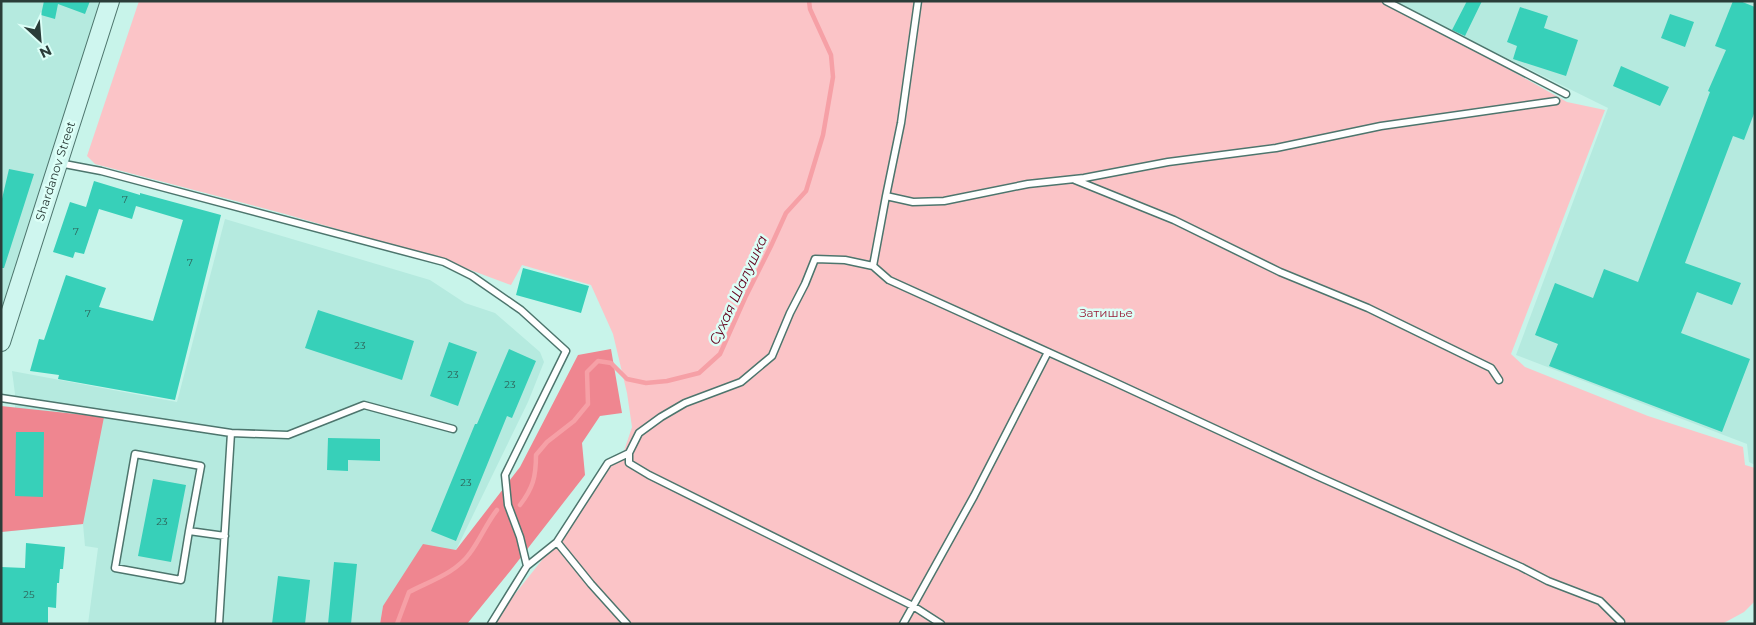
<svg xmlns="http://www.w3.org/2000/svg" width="1756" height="625" viewBox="0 0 1756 625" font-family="Montserrat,sans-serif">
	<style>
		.built { fill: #b5eadf }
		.green { fill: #fbc4c7 }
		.forest { fill: #ef8690 }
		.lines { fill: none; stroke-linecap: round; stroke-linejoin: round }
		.stream { stroke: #f6a0a6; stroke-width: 4.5 }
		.building { fill: #37d0b9 }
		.service-casing { stroke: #4d756d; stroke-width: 9 }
		.secondary-casing { stroke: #4d756d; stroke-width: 20 }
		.service { stroke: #fff; stroke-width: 6 }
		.secondary { stroke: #cff6ef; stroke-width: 18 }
		.labels { text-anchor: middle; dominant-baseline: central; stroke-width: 5; stroke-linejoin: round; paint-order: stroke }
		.number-label { font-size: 10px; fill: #2e6259 }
		.street-label { font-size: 12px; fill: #2b3d39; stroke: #dcfff7 }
		.park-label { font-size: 12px; fill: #991e38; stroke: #dcfff7 }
		.water-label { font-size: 14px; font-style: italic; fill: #63011c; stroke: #dcfff7 }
	</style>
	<rect width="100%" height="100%" fill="#c8f4ea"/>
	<path class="built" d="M1,1H110L1,342Z
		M1391,1H1755V465L1749,462L1747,444L1516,355L1608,108Z
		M225,219L430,280L465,303L495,313L540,352L544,362L528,402L456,550L383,606L380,624H88L98,548L85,546L83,524L1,532L15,421V394L12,371L177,402Z"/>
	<path class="green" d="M139,1H1387L1567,102L1605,110L1511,354L1525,367L1648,416L1743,447L1745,465L1755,468V601L1744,612L1722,624H491L542,560L554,539L604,466L623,454L632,427L627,393L613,334L591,285L522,265L511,285L441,259L285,214L95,164L87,156Z"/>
	<path class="forest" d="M611,349L622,413L600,416L582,443L585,475L511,570L467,624H380L383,606L423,544L456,550L520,467L578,355Z
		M1,406L104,417L83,524L1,532Z"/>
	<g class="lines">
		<path class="stream" d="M520,505C533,488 536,477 536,455L547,442L574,421L588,404L587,372L598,361L611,363L627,379L646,383L667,381L699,373L720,354L745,298L771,246L786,213L806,191L823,135L833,77L831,55L810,9L809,1
			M397,624L409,592C430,581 456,573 470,553C480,540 486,524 497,510"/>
	</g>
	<path class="building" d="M44,1H90L85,14L58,4L55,19L41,15Z
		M1467,1H1482L1465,36L1452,30Z
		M1733,1H1740L1755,7V111L1744,140L1733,136L1685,263L1741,283L1732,305L1697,292L1681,333L1750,359L1722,432L1549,366L1558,344L1535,335L1555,283L1593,298L1604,269L1638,282L1710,92L1708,91L1726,50L1715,46Z
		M1520,7L1548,16L1544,28L1578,40L1566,76L1513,59L1517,46L1507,42Z
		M1670,14L1694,22L1685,47L1661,38Z
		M1621,66L1669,87L1660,106L1613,86Z
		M9,169L34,174L4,268H1V203Z
		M94,181L140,195V193L221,215L175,400L58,379L59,375L30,371L39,339L44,340L66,275L106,288L99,307L153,321L183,220L136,206L132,219L99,209L84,254L75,252L73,258L53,252L70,202L86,207Z
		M523,268L589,286L581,313L516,295Z
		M318,310L414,341L402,380L305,348Z
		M449,342L477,352L458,406L430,396Z
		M509,349L536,361L512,418L507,416L456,541L431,531L475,424H477Z
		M16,432H44L43,497L15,496Z
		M328,438L380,439V461L348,460V471L327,470Z
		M153,479L186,485L171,562L138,556Z
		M26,543L65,547L63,569H60L59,583H57L56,608L48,607V624H1V567L25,568Z
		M334,562L357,564L351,624H328Z
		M278,576L310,580L305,624H272Z"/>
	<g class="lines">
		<g class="service-casing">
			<path id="service" d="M918,1L901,123L886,196L873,266L889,280L1112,381L1317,476L1521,567L1548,581L1600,601L1621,622
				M1386,1L1566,94
				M59,163L101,171L444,262L472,276L521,310L566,351L505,475L508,505L520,537L527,566L491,624
				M1075,180L1174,220L1280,272L1368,308L1491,368L1499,380
				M886,196L913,202L944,201L1028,184L1084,178L1168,162L1276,148L1381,126L1556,101
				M873,266L845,260L815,259L805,284L790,313L772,356L741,382L685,403L661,417L639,433L629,453V463L649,475L913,606L941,624
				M1,398L231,433L219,624
				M231,433L288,435L364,405L453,429
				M189,531L201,466L135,454L115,568L181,580L189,531L225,536
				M557,542L608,463L629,453
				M527,566L557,542L591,584L627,624
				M903,624L974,496L1048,352"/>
		</g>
		<g class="secondary-casing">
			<path id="secondary" d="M1,342L110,1"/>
		</g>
		<use href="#service" class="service"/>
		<use href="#secondary" class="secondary"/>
	</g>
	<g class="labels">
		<g class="number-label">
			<text x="125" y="199">7</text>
			<text x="76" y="231">7</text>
			<text x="190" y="262">7</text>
			<text x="88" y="313">7</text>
			<text x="360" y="345">23</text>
			<text x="453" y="374">23</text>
			<text x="510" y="384">23</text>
			<text x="466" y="482">23</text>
			<text x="162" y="521">23</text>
			<text x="29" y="594">25</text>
		</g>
		<g class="street-label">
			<text transform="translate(55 171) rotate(-72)">Shardanov Street</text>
		</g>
		<g class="park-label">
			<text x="1106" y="312">Затишье</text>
		</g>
		<g class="water-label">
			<text transform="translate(738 290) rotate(-65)">Сухая Шалушка</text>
		</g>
	</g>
	<rect width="1756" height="625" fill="none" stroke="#2b3d39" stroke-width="5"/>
	<g transform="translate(40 40) rotate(154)" stroke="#dcfff7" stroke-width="4" paint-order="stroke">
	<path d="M0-4L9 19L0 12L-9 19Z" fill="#2b3d39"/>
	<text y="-8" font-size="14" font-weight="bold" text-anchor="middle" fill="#2b3d39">N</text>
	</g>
</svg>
